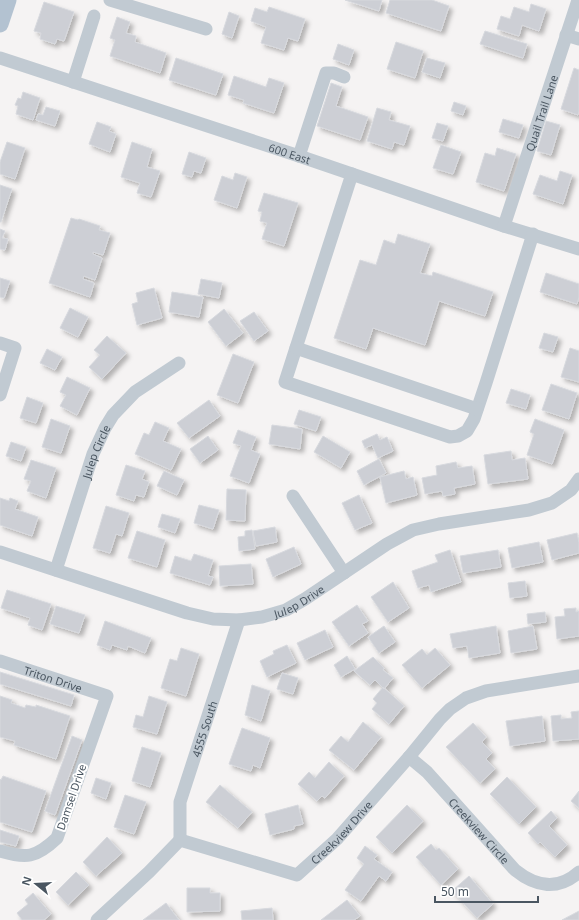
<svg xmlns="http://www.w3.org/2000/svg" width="579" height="920" viewBox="0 0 579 920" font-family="'Noto Sans',sans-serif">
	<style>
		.building { fill: #cdcfd5; stroke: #d7d9de; filter: url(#shadow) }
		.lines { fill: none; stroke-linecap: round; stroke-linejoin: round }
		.minor { stroke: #c1cad2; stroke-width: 13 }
		.major { stroke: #b3c2d1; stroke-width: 17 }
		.labels { text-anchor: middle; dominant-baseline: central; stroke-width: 4; stroke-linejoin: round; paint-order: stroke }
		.street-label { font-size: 11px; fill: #4a5661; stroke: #fff }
	</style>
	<defs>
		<filter id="shadow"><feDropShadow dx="3.5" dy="3.5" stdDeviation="2" flood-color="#0004"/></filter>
	</defs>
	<rect width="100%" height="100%" fill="#f5f3f3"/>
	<path class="building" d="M345,0H382L379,11Z
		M390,0H432L449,6L441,31L386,13Z
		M44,2L74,12L64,41L57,39L55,44L40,39L41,33L34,31Z
		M531,4L546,9L539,31L522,25L519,36L497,29L501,16L510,19L514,7L529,12Z
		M269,7L305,19L298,41L288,38L284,50L261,43L266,27L251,21L255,8L267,12Z
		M229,12L239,16L232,38L222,34Z
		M117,17L130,22L126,33L136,36L135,42L166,53L160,73L110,56L115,40L110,38Z
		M485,31L527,44L523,58L480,44Z
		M396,42L423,51L415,78L387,69Z
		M338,44L354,50L349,65L333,59Z
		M176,58L223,74L216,95L169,80Z
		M427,58L445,63L440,78L422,72Z
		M574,68L579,70V111L578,115L561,109Z
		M234,76L266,87L269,78L284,83L274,113L243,103L244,100L228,95Z
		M331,83L342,87L336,106L368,117L360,140L317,126Z
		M23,92L40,98L33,120L16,114L18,106L15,105L18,98L21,99Z
		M454,102L466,106L463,115L451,111Z
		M46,107L60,111L55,126L36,120L38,114L43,115Z
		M377,108L391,112L389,120L410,126L404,145L394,142L392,149L367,141Z
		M503,119L523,125L519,138L499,132Z
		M546,121L560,125L551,155L537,151Z
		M97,122L111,127L109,131L116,134L110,152L89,144Z
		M437,123L448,126L443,141L432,138Z
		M7,142L25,148L15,179L0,174V162Z
		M132,142L152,149L147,167L160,171L151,197L137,193L140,183L121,177Z
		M441,145L461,152L453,174L433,168Z
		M497,148L516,154L504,191L476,182L485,153L495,156Z
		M189,152L206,158L201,173L194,171L192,177L182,174Z
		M560,171L572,175L563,204L533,194L540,175L557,181Z
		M235,173L247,177L237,208L214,200L222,176L233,180Z
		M0,185L12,189L1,222H0Z
		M264,193L298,203L284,246L262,239L267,223L260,221L262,212L258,211Z
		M71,218L78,220L79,219L100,226L99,230L110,233L103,255L93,252V254L102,258L95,280L84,276L83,279L94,283L90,297L49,283Z
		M0,229L5,231L2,238L8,239L5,250L0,249Z
		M398,234L430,244L420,273L432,276L433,272L493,292L485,316L439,301L425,345L373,328L366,349L334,338L360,260L376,265L384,240L395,244Z
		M546,273L579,284V297L577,304L540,292Z
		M0,278L10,281L4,298L0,297Z
		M201,279L222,283L219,298L198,294Z
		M154,288L162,318L137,325L132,304L138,302L136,293Z
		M172,292L203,297L199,317L169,312Z
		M70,308L88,317L78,337L60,328Z
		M224,309L243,333L226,346L208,322Z
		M254,312L268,331L254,341L240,321Z
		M544,333L558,337L553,352L539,348Z
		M107,336L126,353L102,379L89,367L100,355L94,350Z
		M570,348L579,351V382L561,377Z
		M47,349L62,357L55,370L40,363Z
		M233,354L254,362L238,403L217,395Z
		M67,377L90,388L77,415L60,406L66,395L60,392Z
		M551,384L577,393L569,419L542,410Z
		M511,389L530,395L526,409L506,403Z
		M27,397L43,403L36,423L20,418Z
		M209,400L220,416L189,438L177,423Z
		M299,410L321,417L316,431L294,424Z
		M51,419L70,426L61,453L42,447Z
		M535,419L564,430L552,464L527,455L534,434L530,432Z
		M155,422L169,428L163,441L181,449L171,470L135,454L144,433L149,435Z
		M272,425L302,429L300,449L269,444Z
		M238,430L256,437L251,450L260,454L249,483L230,476L241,446L233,443Z
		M377,434L380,440L387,437L393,451L378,458L372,445L365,448L362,441Z
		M208,436L218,450L200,463L190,449Z
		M323,436L350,452L341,468L314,452Z
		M11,442L26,447L21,461L6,456Z
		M511,451L512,460L525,458L528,479L488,484L484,455Z
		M379,459L386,473L364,485L357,471Z
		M31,460L56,468L46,498L27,491L31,481L24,479Z
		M456,462L458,468L472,466L475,484L454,488L455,494L443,496L442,491L425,494L422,478L437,475L436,466Z
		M126,465L145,471L142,479L149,482L144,497L136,495L134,501L116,495Z
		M164,471L184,480L177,495L157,486Z
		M404,471L406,479L413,477L417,495L386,503L380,477Z
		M227,489L246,490L245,521L226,520Z
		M359,495L372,523L355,530L342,503Z
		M0,498L9,501L10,498L18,501L15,509L38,517L32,536L0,525Z
		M199,505L219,510L213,529L194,523Z
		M106,506L129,513L122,536L116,534L110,553L93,548Z
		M162,514L180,519L175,533L158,527Z
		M275,527L277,542L256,546L253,531Z
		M252,530L255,549L239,551L238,537L245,536V531Z
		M137,531L165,540L157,567L128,558Z
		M577,533L579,543V553L552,560L547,540Z
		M539,542L543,562L512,568L508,548Z
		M294,547L301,564L273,577L266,559Z
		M450,550L461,582L431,592L429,585L418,588L412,571L438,562L435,555Z
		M498,550L501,567L463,573L460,556Z
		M194,554L213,560L208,576L213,577L210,585L170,573L175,556L191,561Z
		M251,564L253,584L220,586L219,566Z
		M525,581L527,596L510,598L508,583Z
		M393,582L409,608L388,622L371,597Z
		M7,590L51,604L42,630L28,625L30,618L1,608Z
		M357,605L368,621L362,624L368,633L349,646L332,622Z
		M56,606L85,615L79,633L50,624Z
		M576,608V612L579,611V636L557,639L555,617L565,616L564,609Z
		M545,612L546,622L528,624L527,614Z
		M105,621L151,638L145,653L128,646L127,650L112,645L110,650L97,645Z
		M384,626L395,642L379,653L368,637Z
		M496,626L500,653L469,658L467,646L453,648L450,634Z
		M533,626L537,649L511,653L508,631Z
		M325,630L333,647L305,660L297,643Z
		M287,645L296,663L267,677L260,661L274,654L273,651Z
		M181,648L199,654L186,696L161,688L170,659L177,661Z
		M435,648L450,665L422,688L402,665L422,649L427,655Z
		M347,656L355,669L341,677L334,665Z
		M373,657L384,668L383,670L393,678L384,689L375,680L370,685L354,671Z
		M0,672L74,695L71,706L0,684Z
		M282,673L298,678L293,694L277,689Z
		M252,685L270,691L261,721L245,715Z
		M383,687L404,706L389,724L372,709L377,703L373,699Z
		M0,696L12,700L11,703L25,708L26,705L36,707V705L70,716L56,759L14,745L15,741L0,737Z
		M149,696L167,702L157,734L133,727L136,715L143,717Z
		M579,711V739L553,741L551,716L561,715V719L572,718L571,712Z
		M542,716L545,741L510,746L506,721Z
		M363,722L381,737L354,770L329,750L341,736L348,742Z
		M473,723L486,737L482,742L492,753L486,759L495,769L480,783L446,747Z
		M242,728L270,738L260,768L253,765L251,771L229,764Z
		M72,736L82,740L55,815L45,811Z
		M142,747L161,753L150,787L132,781Z
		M329,762L344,776L325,798L322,796L317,801L298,784L309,772L315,778Z
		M3,776L46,791L32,832L0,822V779L1,780Z
		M507,777L536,807L519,824L490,794Z
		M96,778L111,783L106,799L91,793Z
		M220,785L252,812L238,828L206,802Z
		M579,791V808L571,801Z
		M125,795L146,802L134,834L114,827Z
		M298,805L303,824L294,826V829L270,835L265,814Z
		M407,805L423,821L392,853L376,837Z
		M551,811L557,818L549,826L567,845L555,857L540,842L538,844L528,833Z
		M0,830L19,836L16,846L0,842Z
		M107,837L122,853L96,876L83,862Z
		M431,844L436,850L439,848L458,869L441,885L416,857Z
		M365,846L377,855L374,859L392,872L386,881L379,876L361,901L345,890L364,864L357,858Z
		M76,872L89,885L68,905L56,892Z
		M469,876L493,904L477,918L452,891Z
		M187,888H210V893H220V911L187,912Z
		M33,893L51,914L44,920H22L17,913L28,904L25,900Z
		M347,900L360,916L354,920H321Z
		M166,903L179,920H143Z
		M272,908L273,920H242L241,911Z
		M579,911V920H562Z"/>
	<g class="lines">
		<g class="minor">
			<path d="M110,0L206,29"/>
			<path d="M566,35L579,39"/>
			<path id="s1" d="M0,58L299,156L504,226L579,249"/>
			<path d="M73,82L94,16"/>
			<path d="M299,156L326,73H334L344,77"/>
			<path d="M352,174L285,382L450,437L458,436L467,431L474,419L486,383L533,234"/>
			<path id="s2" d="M504,226L578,0"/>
			<path d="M0,343L15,348L0,395"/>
			<path d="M296,348L477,409"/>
			<path d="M293,496L344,573"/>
			<path id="s3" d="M0,552L187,613L213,619L239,620L262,617L286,610L305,599L387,544L413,530L439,524L529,510L552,503L571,490L579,479"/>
			<path id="s4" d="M56,570L93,454L105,428L113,415L135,392L179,363"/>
			<path id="s5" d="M0,661L107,696L57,838C36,858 26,859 0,851"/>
			<path id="s6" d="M409,757L427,772L515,870C536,887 558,891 579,872"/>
			<path id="s7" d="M180,840V802L239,620"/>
			<path id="s8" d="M97,920L149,872L180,840L297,875L337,839L409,757L440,719L450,709L466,698L486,691L579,676"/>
		</g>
		<path class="major" d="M0,24L8,0"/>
	</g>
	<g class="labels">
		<g class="street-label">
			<text stroke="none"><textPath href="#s2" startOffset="119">Quail Trail Lane</textPath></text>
			<text stroke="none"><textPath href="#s1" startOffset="305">600 East</textPath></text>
			<text stroke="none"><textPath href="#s4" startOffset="125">Julep Circle</textPath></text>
			<text stroke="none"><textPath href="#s3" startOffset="313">Julep Drive</textPath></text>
			<text stroke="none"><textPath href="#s5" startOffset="56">Triton Drive</textPath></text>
			<text stroke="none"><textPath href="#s7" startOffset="115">4555 South</textPath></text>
			<text transform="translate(71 797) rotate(-71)">Damsel Drive</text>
			<text stroke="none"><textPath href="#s6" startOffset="102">Creekview Circle</textPath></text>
			<text stroke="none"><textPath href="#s8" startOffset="299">Creekview Drive</textPath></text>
		</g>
	</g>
	<g transform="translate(36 884) rotate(288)" stroke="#ffffff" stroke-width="3" paint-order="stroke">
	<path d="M0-3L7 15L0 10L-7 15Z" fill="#4a5661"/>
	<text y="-6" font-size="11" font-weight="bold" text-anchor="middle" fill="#4a5661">N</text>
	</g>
	<path d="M435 896v6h103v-6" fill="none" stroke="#4a5661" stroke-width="2"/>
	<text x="441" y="896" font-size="12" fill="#4a5661" stroke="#ffffff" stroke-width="3" paint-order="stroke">50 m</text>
</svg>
